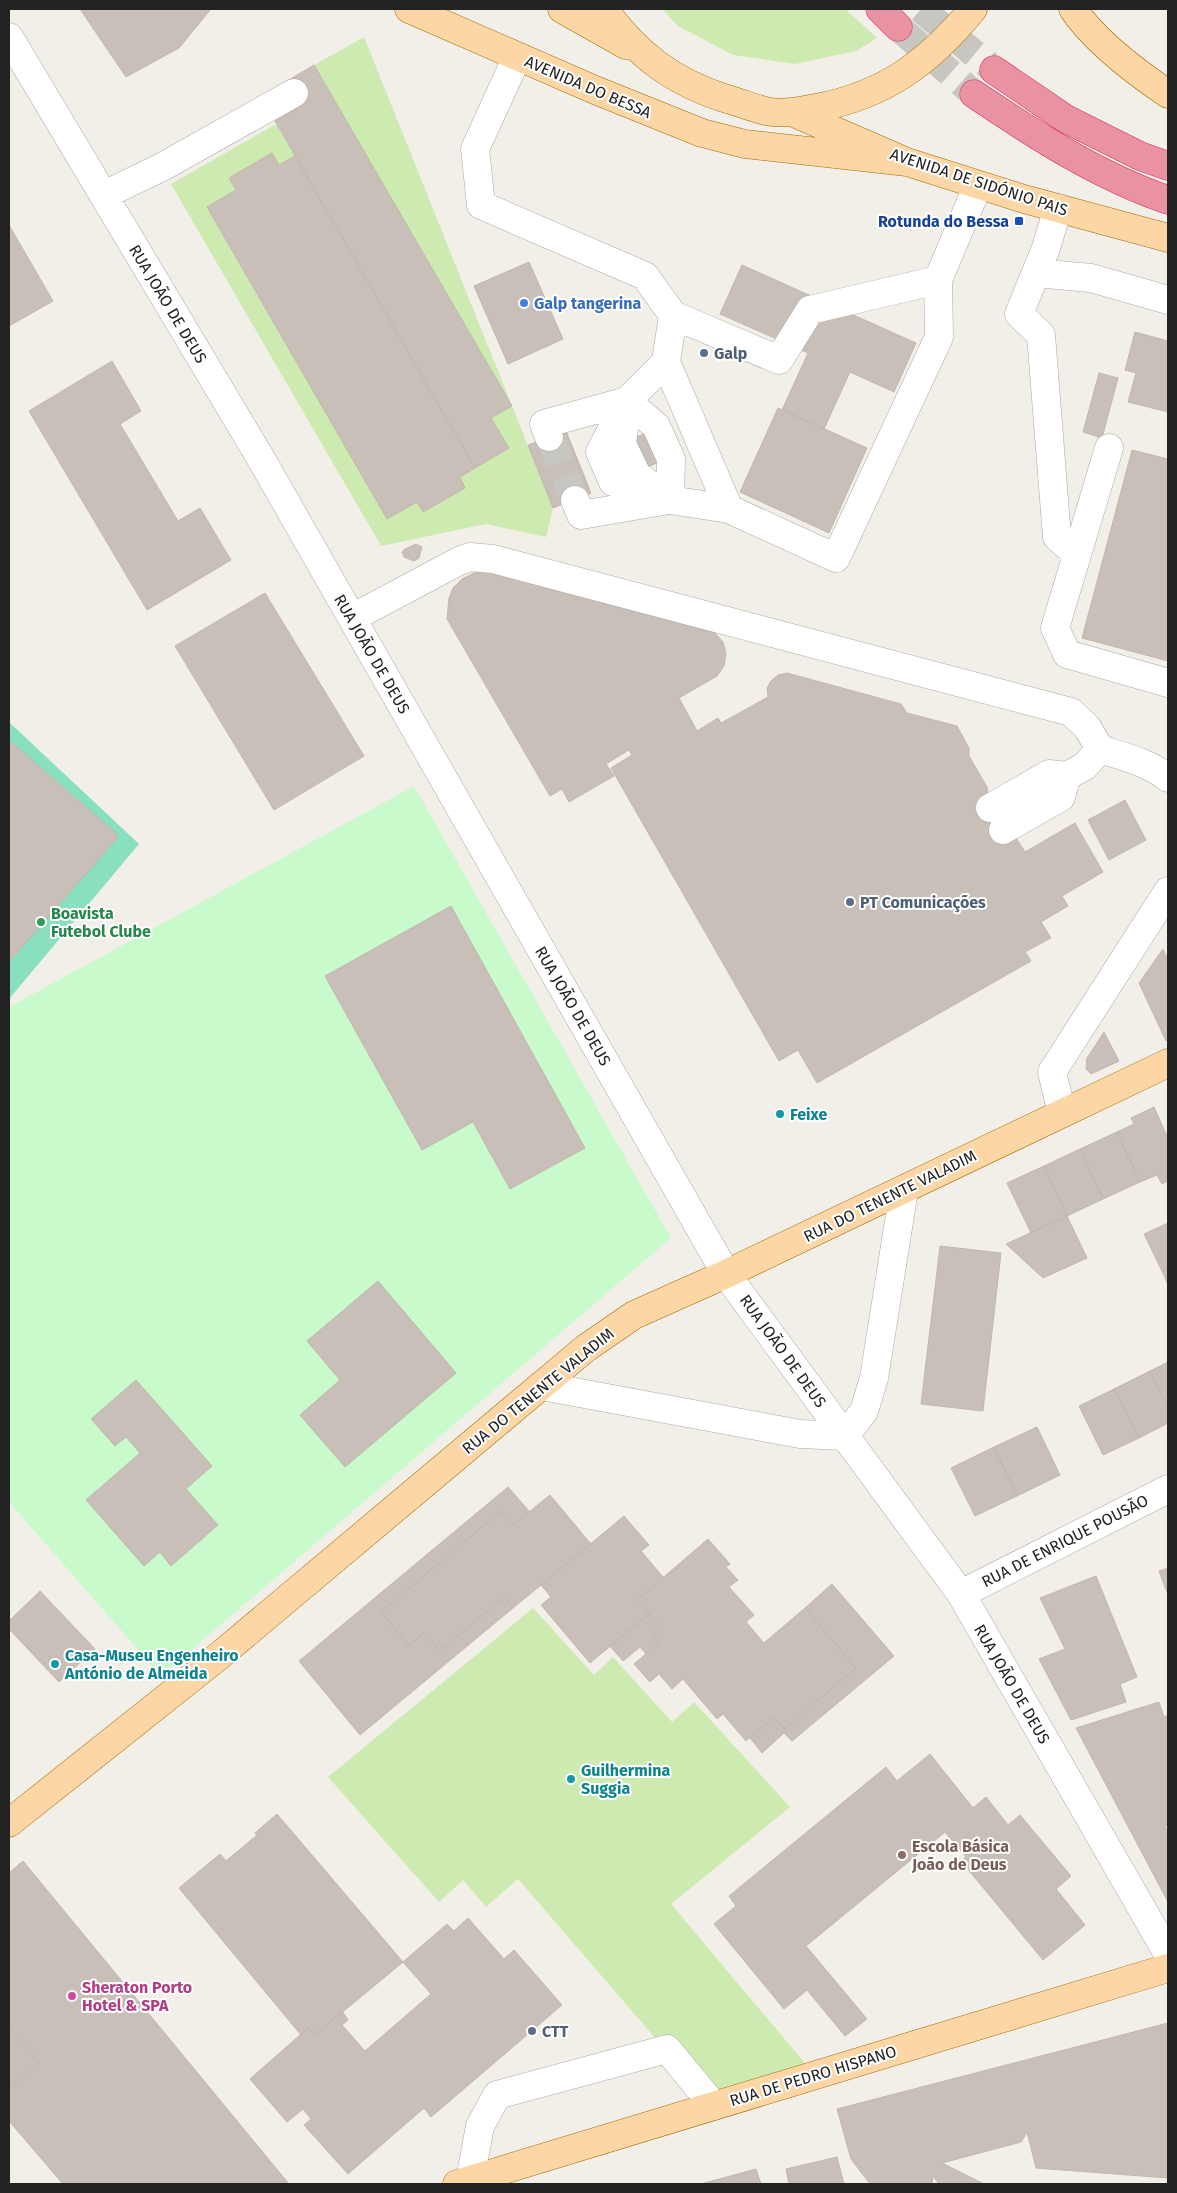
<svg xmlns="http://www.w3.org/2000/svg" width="1177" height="2193" viewBox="0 0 1177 2193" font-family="'Fira Sans',sans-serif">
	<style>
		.grass { fill: #cdebb0 }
		.park { fill: #c8facc }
		.pitch { fill: #88e0be }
		.building { fill: #c7bfb8; stroke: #c4b6ab }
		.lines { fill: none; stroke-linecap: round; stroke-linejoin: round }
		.minor-tunnel { stroke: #c8c6c1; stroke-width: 28; stroke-dasharray: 28 14; stroke-linecap: butt }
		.highway-tunnel { stroke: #c8c6c1; stroke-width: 28; stroke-dasharray: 28 14; stroke-linecap: butt }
		.minor-casing { stroke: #a9a9a9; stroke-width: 29 }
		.major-casing { stroke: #a06b00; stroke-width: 29 }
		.highway-casing { stroke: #dc2a67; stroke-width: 29 }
		.minor { stroke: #fff; stroke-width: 28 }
		.major { stroke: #fcd6a4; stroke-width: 28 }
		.highway { stroke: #e892a2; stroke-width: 28 }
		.transit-dot { fill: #1a4fb4; stroke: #fff; stroke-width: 2 }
		.shop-dot { fill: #3f7fe0; stroke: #fff; stroke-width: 2 }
		.service-dot { fill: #5c6f8a; stroke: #fff; stroke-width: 2 }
		.leisure-dot { fill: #2e9e5b; stroke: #fff; stroke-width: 2 }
		.culture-dot { fill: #0f9aa8; stroke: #fff; stroke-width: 2 }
		.education-dot { fill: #8d6e63; stroke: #fff; stroke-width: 2 }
		.hotel-dot { fill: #d1479c; stroke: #fff; stroke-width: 2 }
		.labels { text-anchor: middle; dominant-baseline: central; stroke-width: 4; stroke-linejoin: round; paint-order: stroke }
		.street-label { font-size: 16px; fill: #222; stroke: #fff }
		.transit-label { font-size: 16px; font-weight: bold; fill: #164399; stroke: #fff; text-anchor: end }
		.shop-label { font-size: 16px; font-weight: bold; fill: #366cbe; stroke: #fff; text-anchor: start }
		.service-label { font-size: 16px; font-weight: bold; fill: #4e5e75; stroke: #fff; text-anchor: start }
		.leisure-label { font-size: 16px; font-weight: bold; fill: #27864d; stroke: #fff; text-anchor: start }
		.culture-label { font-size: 16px; font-weight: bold; fill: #0d838f; stroke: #fff; text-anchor: start }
		.education-label { font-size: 16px; font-weight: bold; fill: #785e54; stroke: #fff; text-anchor: start }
		.hotel-label { font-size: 16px; font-weight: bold; fill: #b23c85; stroke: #fff; text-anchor: start }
	</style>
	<rect width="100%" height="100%" fill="#f2efe9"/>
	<path class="grass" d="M662,9H845L877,38L856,51L795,64L733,55L678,26Z
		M364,37L553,508L546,537L486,524L381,546L171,184L276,124L295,156L279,165L272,153L230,178L236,190L207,207L387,518L417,502L423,512L465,488L460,477L509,448L491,418L512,406L314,65Z
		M533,1608L594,1675L613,1657L672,1722L694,1702L790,1807L671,1904L815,2075L714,2106L518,1879L486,1907L463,1880L439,1902L328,1777Z"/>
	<path class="park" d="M414,786L671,1238L161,1676L9,1502V1007Z"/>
	<path class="pitch" d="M9,722L139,844L9,999Z"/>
	<path class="building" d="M80,9H211L179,48L126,77Z
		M314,65L512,406L491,418L509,448L475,468L275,121L301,106L287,81Z
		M272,153L279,165L295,156L475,468L460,477L465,488L423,512L417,502L387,519L207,207L236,190L229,178Z
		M9,225L53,301L9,326Z
		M529,262L563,339L508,364L474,286Z
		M742,265L916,343L894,392L850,372L824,429L782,410L808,353L720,314Z
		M1135,332L1168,341V412L1128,402L1136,373L1125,370Z
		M112,361L141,411L120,424L178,521L200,508L231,560L147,610L29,411Z
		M1099,373L1118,378L1102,438L1083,432Z
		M778,408L867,448L829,533L740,492Z
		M566,431L591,493L553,508L528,445Z
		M647,433L659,462L647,467L636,437Z
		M1132,450L1168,459V661L1082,638Z
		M416,544L422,547L419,558L414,561L404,557L402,552L405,549Z
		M487,571L714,632L723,642L726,654L724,666L717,676L679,698L697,731L718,718L721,723L768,697L767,688L771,681L778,675L787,673L901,704L907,713L957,726L969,748V756L987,787L988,794L1025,852L1075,823L1103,872L1062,896L1068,906L1041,922L1051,938L1025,952L1031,961L817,1083L798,1050L779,1061L611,768L632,755L629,750L606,764L614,776L569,802L562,789L550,796L447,619L449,598L453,588L462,579L474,573Z
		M265,593L364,756L274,810L175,646Z
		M9,740L119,836L9,962Z
		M1125,800L1146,840L1109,860L1088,820Z
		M451,906L585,1148L510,1189L473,1122L422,1150L325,976Z
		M1163,949L1168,960V1040L1166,1041L1139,983Z
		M1104,1032L1119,1061L1091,1074L1086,1069L1087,1058Z
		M1154,1107L1166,1134L1168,1132V1181L1162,1184L1157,1175L1140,1182L1117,1132L1134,1124L1131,1118Z
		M1117,1132L1140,1182L1103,1199L1080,1149Z
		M1080,1149L1103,1199L1067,1216L1044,1166Z
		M1044,1166L1067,1216L1031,1233L1007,1183Z
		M1067,1216L1087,1258L1043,1278L1006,1244Z
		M1168,1223V1267L1162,1271L1144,1234Z
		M940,1246L1001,1253L983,1411L921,1404Z
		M1168,1267V1285L1162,1271Z
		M378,1281L456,1373L345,1467L300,1415L340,1380L307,1341Z
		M1168,1362V1408L1150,1371Z
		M1150,1371L1168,1408V1423L1139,1438L1114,1389Z
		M136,1380L212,1466L186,1489L218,1525L171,1566L160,1552L144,1566L86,1500L140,1453L126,1437L115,1446L91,1419Z
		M1114,1389L1139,1438L1103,1455L1079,1406Z
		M1037,1427L1060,1475L1017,1496L994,1447Z
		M994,1447L1017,1496L975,1516L951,1468Z
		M508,1487L529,1511L513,1525L501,1511L381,1612L409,1646L424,1633L440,1651L504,1597L513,1608L360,1735L299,1661Z
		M550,1495L591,1544L513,1608L504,1597L440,1651L424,1633L409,1646L381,1612L501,1511L513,1525Z
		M624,1516L649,1545L641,1551L663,1577L637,1600L649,1614L590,1663L541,1605L551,1597L541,1585Z
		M708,1539L730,1564L726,1567L738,1580L729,1587L754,1615L746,1622L764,1643L805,1608L856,1668L784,1729L774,1717L746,1741L723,1714L717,1719L683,1679L672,1689L659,1674L650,1682L634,1664L660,1642L653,1633L660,1626L637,1600Z
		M1168,1568V1595L1159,1571Z
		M1096,1576L1137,1677L1120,1684L1126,1702L1071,1720L1039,1659L1065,1649L1040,1598Z
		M832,1584L894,1656L792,1741L784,1733L762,1753L750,1738L774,1717L784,1729L856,1668L805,1608Z
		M40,1591L95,1649L59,1682L9,1629V1621Z
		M649,1614L660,1626L653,1633L660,1642L646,1654L640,1647L623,1661L610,1646Z
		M1159,1702L1164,1717L1168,1715V1825L1165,1826L1168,1834V1902L1076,1728Z
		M930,1754L973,1808L986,1797L1008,1825L1020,1815L1071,1876L1056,1889L1085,1925L1043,1960L961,1861L966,1857L945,1832L806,1946L867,2019L845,2036L807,1990L784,2009L714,1924L736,1906L729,1896L886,1767L897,1781Z
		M277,1814L403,1962L315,2035L308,2028L301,2035L179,1888L220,1854L226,1861L257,1835L255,1833Z
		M23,1861L289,2184H63L9,2121V1873Z
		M468,1918L504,1959L514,1950L562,2005L431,2117L424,2108L348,2174L304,2125L311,2119L303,2109L287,2122L250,2079L308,2028L315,2035L342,2011L348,2020L342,2025L365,2051L431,1994L403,1962L447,1924L454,1931Z
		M1168,2023V2178L1036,2168L1027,2132L1021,2142L942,2163L984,2184H939L933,2176L932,2184H870L851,2159L837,2109Z
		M9,2027L39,2063L9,2089Z
		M837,2157L844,2184H789L786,2169Z
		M756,2169L761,2184H701Z"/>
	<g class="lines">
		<path class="minor-tunnel" d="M549,437L575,500"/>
		<path class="highway-tunnel" d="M921,9L994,70
			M898,27L974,94"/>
		<g class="minor-casing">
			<path id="minor" d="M9,37L260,457L726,1274L961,1594L1168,1954
				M517,57L475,149L481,205L645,276L673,315L779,360L810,310L938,280L978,185
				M104,195L162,167L294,93
				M1058,208L1046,248L1019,314L1041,335L1057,537L1077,554
				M1036,273L1091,278L1168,300
				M673,315L666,362L729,509L836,558L939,337L938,280
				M666,362L627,401L600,452L613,482L670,500L729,509
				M627,401L656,426L671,459L670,500
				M626,412L622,444L637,475L661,494
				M549,437L544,424L627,401
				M1109,448L1055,628L1067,654L1168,683
				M575,500L581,515L663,501
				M352,618L459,561L470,557L493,559L1071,712L1087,727L1100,749C1124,757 1148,762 1168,778
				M990,808L1049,774L1067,776L1085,766L1100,749
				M1003,830L1061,797L1067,776
				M1062,1113L1052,1072L1168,891
				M542,1386L800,1434L845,1436L864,1411L874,1378L904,1190
				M961,1594L1168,1489
				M470,2180L480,2126L497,2095L667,2049L714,2106"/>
		</g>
		<g class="major-casing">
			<path id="major" d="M409,9L595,90L702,133L745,144L907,162
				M562,9L626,45
				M604,9C637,55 673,82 727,99C742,103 757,110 771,112C786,114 802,111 816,108C886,95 929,62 973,9
				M1073,9C1094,40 1137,73 1168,94
				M794,113L907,162L1024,199L1168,238
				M9,1823L219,1656L586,1348L634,1315L726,1274L1168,1063
				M457,2184L1168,1968"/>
		</g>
		<g class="highway-casing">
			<path id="highway" d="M880,9L898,27
				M994,70L1066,119L1140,156L1168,166
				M974,94C1035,135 1098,176 1168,200"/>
		</g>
		<use href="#minor" class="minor"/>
		<use href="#major" class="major"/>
		<use href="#highway" class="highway"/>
	</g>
	<rect class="transit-dot" x="1014" y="216" width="10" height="10" rx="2.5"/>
	<circle class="shop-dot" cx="524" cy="303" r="5"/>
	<g class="service-dot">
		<circle cx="704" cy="353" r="5"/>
		<circle cx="850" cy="902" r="5"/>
		<circle cx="532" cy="2031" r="5"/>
	</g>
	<circle class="leisure-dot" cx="41" cy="922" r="5"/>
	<g class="culture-dot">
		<circle cx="780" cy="1114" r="5"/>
		<circle cx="55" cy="1664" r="5"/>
		<circle cx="571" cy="1779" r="5"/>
	</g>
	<circle class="education-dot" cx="902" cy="1855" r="5"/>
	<circle class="hotel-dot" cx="72" cy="1996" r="5"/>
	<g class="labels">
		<g class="street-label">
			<text transform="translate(588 87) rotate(23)">AVENIDA DO BESSA</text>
			<text transform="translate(979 182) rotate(18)">AVENIDA DE SIDÓNIO PAIS</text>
			<text transform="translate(168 304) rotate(59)">RUA JOÃO DE DEUS</text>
			<text transform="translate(372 654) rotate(60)">RUA JOÃO DE DEUS</text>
			<text transform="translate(573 1006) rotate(60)">RUA JOÃO DE DEUS</text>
			<text transform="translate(890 1196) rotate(-26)">RUA DO TENENTE VALADIM</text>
			<text transform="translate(783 1351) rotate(54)">RUA JOÃO DE DEUS</text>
			<text transform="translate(538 1391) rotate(-39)">RUA DO TENENTE VALADIM</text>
			<text transform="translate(1065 1541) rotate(-27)">RUA DE ENRIQUE POUSÃO</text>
			<text transform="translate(1012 1684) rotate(60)">RUA JOÃO DE DEUS</text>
			<text transform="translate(813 2076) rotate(-17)">RUA DE PEDRO HISPANO</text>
		</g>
		<g class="transit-label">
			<text x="1009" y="221">Rotunda do Bessa</text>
		</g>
		<g class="shop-label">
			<text x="534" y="303">Galp tangerina</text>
		</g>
		<g class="service-label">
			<text x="714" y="353">Galp</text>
			<text x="860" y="902">PT Comunicações</text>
			<text x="542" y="2031">CTT</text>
		</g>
		<g class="leisure-label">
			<text x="51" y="913">Boavista<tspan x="51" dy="18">Futebol Clube</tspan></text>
		</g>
		<g class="culture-label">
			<text x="790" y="1114">Feixe</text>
			<text x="65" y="1655">Casa-Museu Engenheiro<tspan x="65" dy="18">António de Almeida</tspan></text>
			<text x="581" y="1770">Guilhermina<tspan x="581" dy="18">Suggia</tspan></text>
		</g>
		<g class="education-label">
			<text x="912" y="1846">Escola Básica<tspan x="912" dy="18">João de Deus</tspan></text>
		</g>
		<g class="hotel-label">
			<text x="82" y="1987">Sheraton Porto<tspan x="82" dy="18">Hotel &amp; SPA</tspan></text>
		</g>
	</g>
	<rect width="1177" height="2193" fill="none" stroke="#222222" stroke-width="20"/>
</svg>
